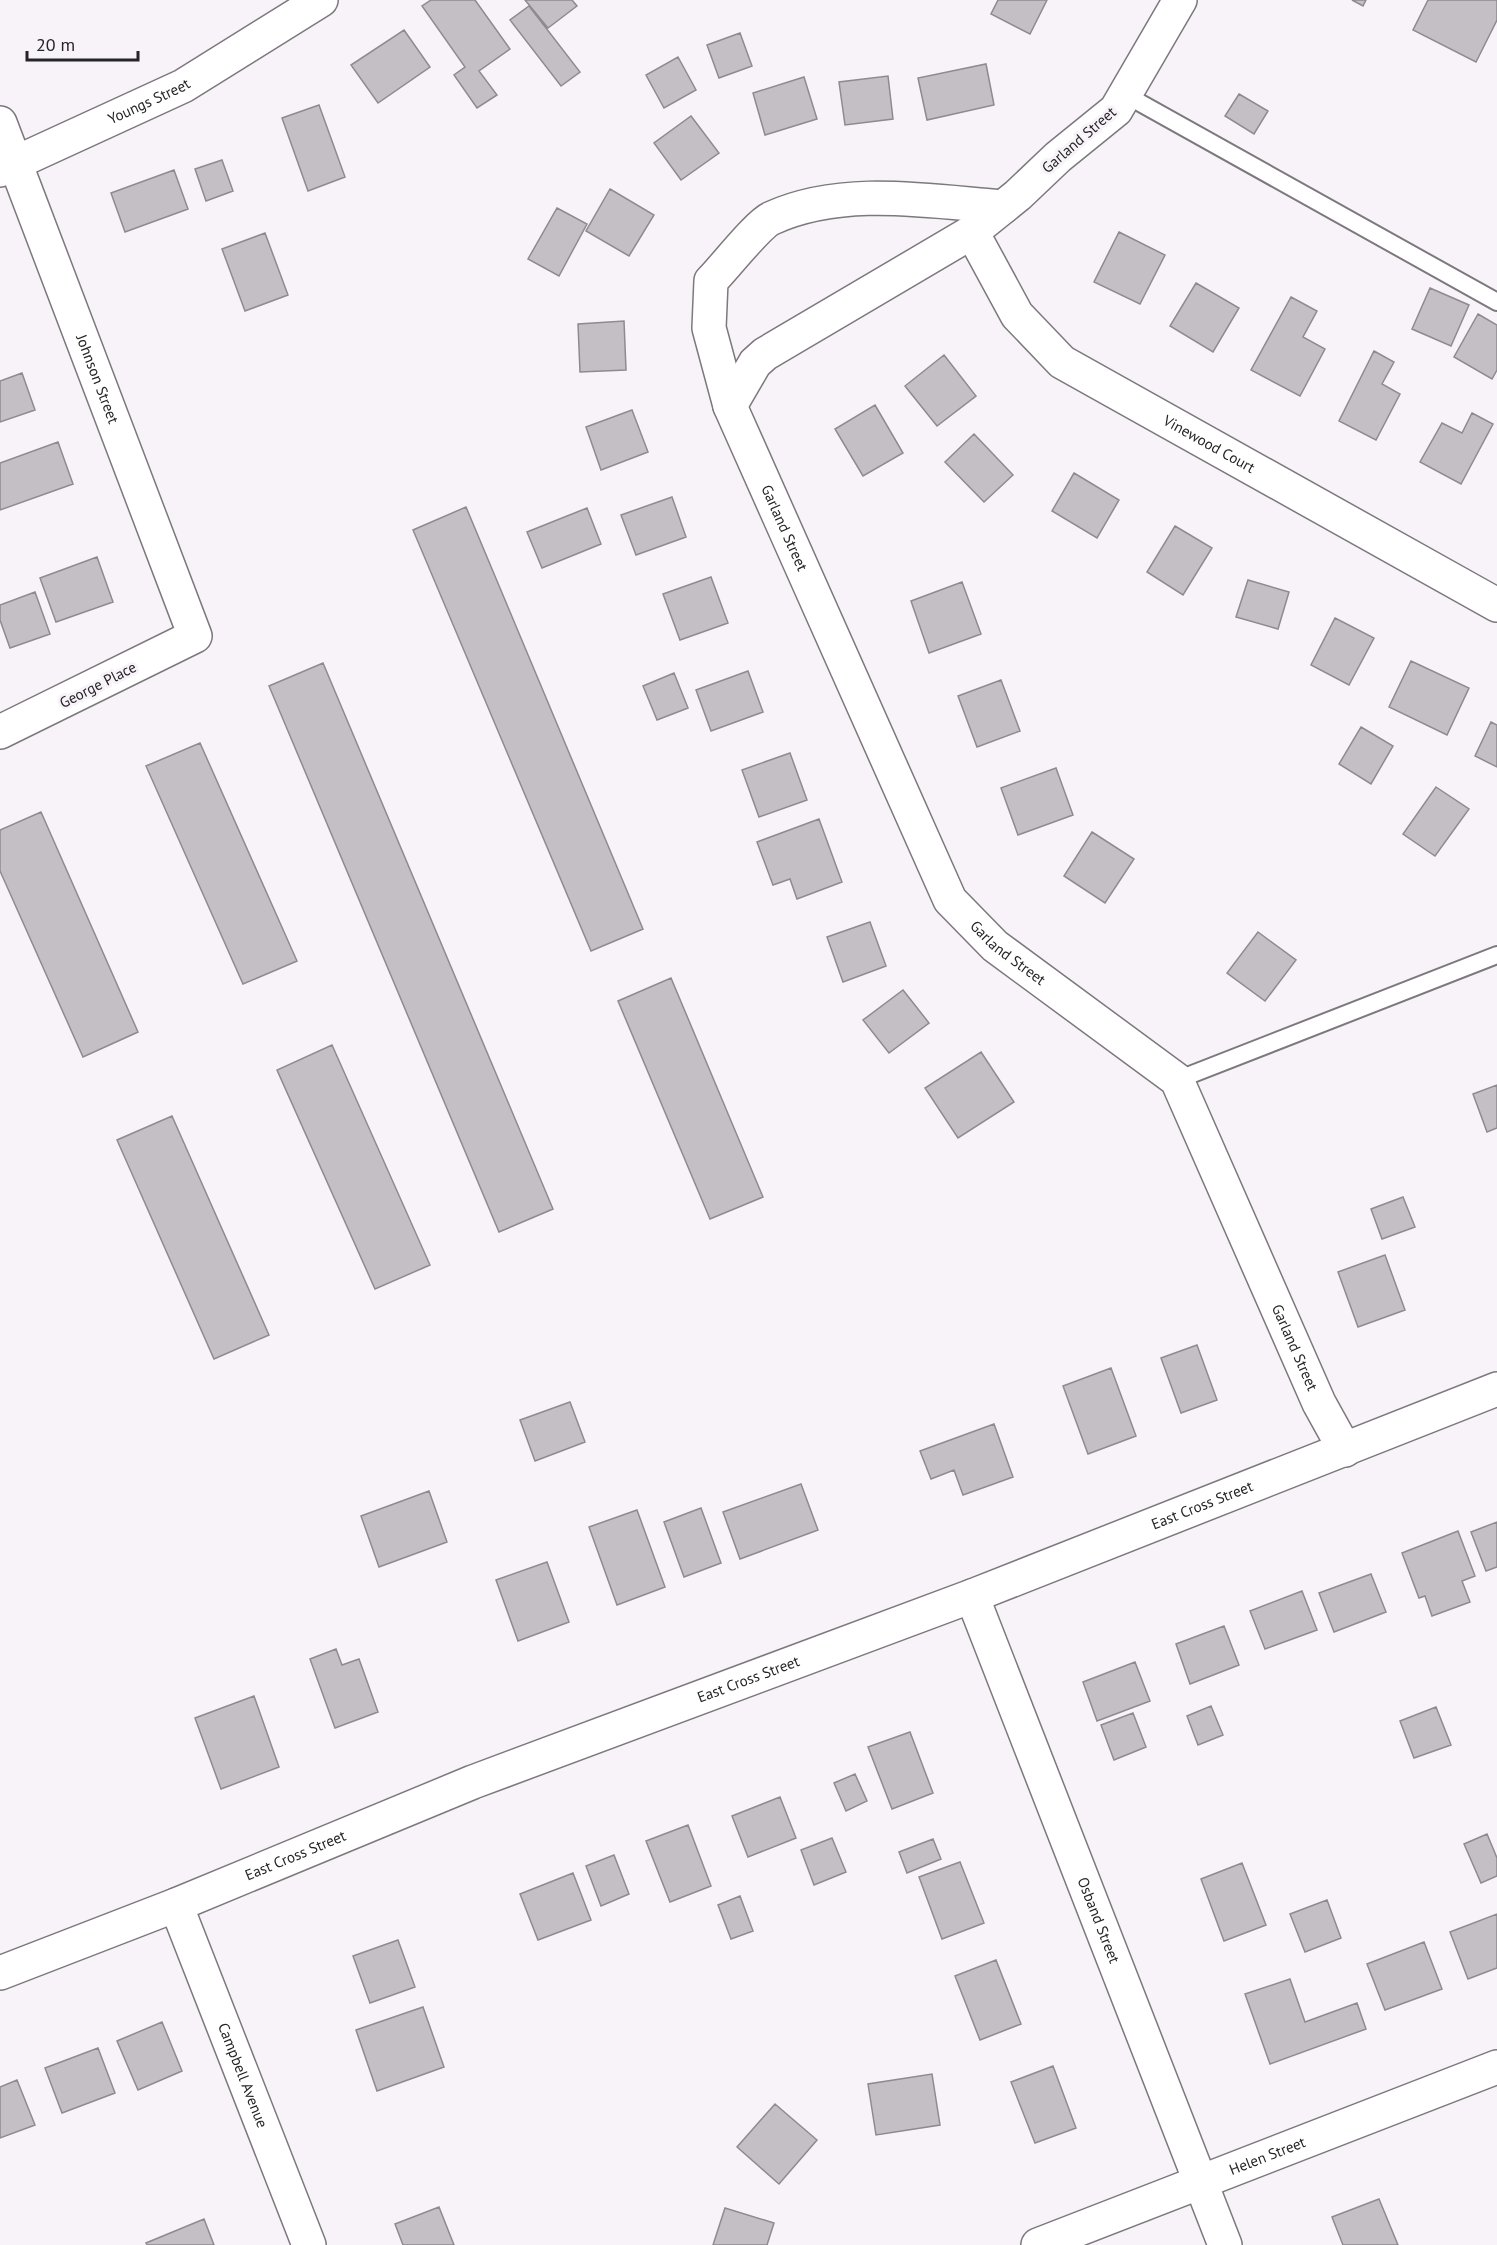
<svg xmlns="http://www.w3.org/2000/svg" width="1497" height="2245" font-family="'PT Sans',sans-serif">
	<rect width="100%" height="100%" fill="#f8f3f8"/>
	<path fill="#c4bfc4" stroke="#8e8a8f" stroke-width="1.5" d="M431 0H475L510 49 479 71 497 95 477 108 454 75 465 67 422 6Z
		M525 0H572L577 6 548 28Z
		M998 0H1047L1030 34 991 14Z
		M1352 0H1366L1363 6Z
		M1428 0H1497V20L1476 62 1413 30Z
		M529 6 580 72 561 86 510 20Z
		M404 30 430 67 378 103 351 65Z
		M740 33 752 66 719 78 707 45Z
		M678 57 696 90 664 108 646 75Z
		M986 64 994 105 927 120 918 78Z
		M888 76 893 119 845 125 839 82Z
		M804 77 817 119 765 135 753 93Z
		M1239 94 1268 111 1254 134 1225 116Z
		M319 105 345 177 308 191 282 118Z
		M691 116 719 153 681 180 654 143Z
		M222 160 233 191 206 201 195 169Z
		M174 170 188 209 125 232 111 193Z
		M610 189 654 215 629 256 586 231Z
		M557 208 587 224 559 276 528 259Z
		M1119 232 1165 255 1140 304 1094 282Z
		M265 233 288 295 245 311 222 249Z
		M1196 283 1239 308 1213 352 1170 326Z
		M1430 288 1469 305 1451 346 1412 329Z
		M1291 297 1317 311 1303 337 1325 349 1300 396 1251 370Z
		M1478 314 1497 325V370L1492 379 1454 357Z
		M624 321 626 370 580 372 578 324Z
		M1374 351 1394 362 1382 384 1400 394 1376 440 1339 421Z
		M944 355 976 396 937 426 905 386Z
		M22 373 35 410 0 422V381Z
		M875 405 903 453 863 476 835 429Z
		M632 410 648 452 601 470 586 427Z
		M1472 413 1493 424 1461 484 1420 462 1442 423 1462 433Z
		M974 434 1013 475 984 502 945 462Z
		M58 442 73 484 0 510V463Z
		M1074 473 1119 500 1097 538 1052 511Z
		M672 497 686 537 636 555 621 515Z
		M466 507 643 929 591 951 413 530Z
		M587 508 601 544 542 568 527 532Z
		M1175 526 1212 548 1183 595 1147 572Z
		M97 557 113 602 56 622 40 578Z
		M711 577 728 623 680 640 663 594Z
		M1248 580 1289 592 1278 629 1236 617Z
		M962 582 981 634 929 653 911 601Z
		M35 592 50 634 10 648 0 620V605Z
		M1335 618 1374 638 1349 685 1311 665Z
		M1411 661 1469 688 1447 735 1389 707Z
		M323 663 553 1209 499 1232 269 686Z
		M748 671 763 712 711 731 696 690Z
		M674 673 688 708 657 720 643 686Z
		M1001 680 1020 731 977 747 958 696Z
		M1491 722 1497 725V767L1475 756Z
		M1361 727 1393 746 1371 784 1339 764Z
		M200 743 297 961 243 984 146 766Z
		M790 753 807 800 759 817 742 770Z
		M1056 768 1073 815 1018 835 1001 788Z
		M1436 787 1469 809 1435 856 1403 834Z
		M41 812 138 1032 83 1057 0 871V830Z
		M819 819 842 882 797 899 790 879 773 885 757 842Z
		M1092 832 1134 859 1105 903 1064 876Z
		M870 922 886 966 843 982 827 937Z
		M1258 932 1296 960 1265 1001 1227 973Z
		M671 978 763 1197 710 1219 618 1001Z
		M903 990 929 1023 889 1053 863 1020Z
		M332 1045 430 1265 375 1289 277 1070Z
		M981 1052 1014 1102 958 1138 925 1088Z
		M1497 1085V1128L1487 1132 1473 1094Z
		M172 1116 269 1335 214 1359 117 1140Z
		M1403 1197 1415 1227 1382 1239 1371 1209Z
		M1385 1255 1405 1310 1358 1327 1338 1272Z
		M1197 1345 1217 1400 1181 1413 1161 1358Z
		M1111 1368 1136 1436 1088 1454 1063 1386Z
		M570 1402 585 1442 535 1461 520 1420Z
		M994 1424 1013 1477 963 1495 954 1470 931 1479 920 1451Z
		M801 1484 818 1530 740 1559 723 1512Z
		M429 1491 447 1542 379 1567 361 1516Z
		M701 1508 721 1563 684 1577 664 1522Z
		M637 1510 665 1587 617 1605 589 1527Z
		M1497 1522V1567L1486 1571 1471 1532Z
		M1458 1531 1475 1576 1462 1581 1470 1602 1432 1616 1425 1596 1419 1598 1402 1553Z
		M547 1562 569 1622 518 1641 496 1580Z
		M1371 1574 1386 1612 1334 1632 1319 1593Z
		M1302 1591 1317 1630 1265 1649 1250 1611Z
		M1224 1626 1239 1665 1190 1684 1176 1644Z
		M336 1649 342 1665 359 1659 378 1712 335 1728 310 1659Z
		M1135 1662 1150 1701 1097 1721 1083 1682Z
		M254 1696 279 1767 221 1789 195 1718Z
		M1211 1706 1223 1735 1198 1745 1187 1716Z
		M1436 1707 1451 1745 1414 1758 1400 1721Z
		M1133 1713 1146 1747 1114 1760 1101 1725Z
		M910 1732 933 1793 892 1809 868 1747Z
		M855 1774 867 1801 846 1811 834 1783Z
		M780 1797 796 1838 748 1857 732 1816Z
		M688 1825 711 1886 670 1902 646 1841Z
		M1487 1834 1497 1858V1876L1481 1883 1464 1844Z
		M832 1838 846 1872 814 1885 801 1850Z
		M933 1839 941 1859 907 1873 899 1852Z
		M614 1855 629 1894 601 1906 586 1866Z
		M960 1862 984 1923 942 1939 919 1877Z
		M1242 1863 1266 1925 1224 1941 1201 1879Z
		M573 1873 591 1920 538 1940 520 1894Z
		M740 1896 753 1931 731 1939 718 1905Z
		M1327 1900 1341 1938 1305 1952 1290 1914Z
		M1497 1914V1968L1468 1979 1450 1932Z
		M398 1940 415 1987 370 2003 353 1956Z
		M1424 1942 1442 1989 1385 2010 1367 1964Z
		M996 1960 1021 2024 980 2040 955 1976Z
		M1290 1979 1305 2022 1357 2003 1366 2029 1270 2064 1245 1994Z
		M423 2007 444 2067 377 2091 356 2030Z
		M162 2022 182 2071 138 2090 117 2041Z
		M98 2048 115 2093 62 2113 45 2068Z
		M1053 2066 1076 2128 1035 2143 1011 2082Z
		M932 2074 940 2125 876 2135 868 2084Z
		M17 2080 35 2125 0 2138V2087Z
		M775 2104 817 2140 779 2184 737 2147Z
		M1379 2199 1398 2245H1343L1332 2217Z
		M439 2207 454 2245H403L395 2224Z
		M725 2208 774 2223 767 2245H713Z
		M204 2219 214 2245H147L146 2243Z"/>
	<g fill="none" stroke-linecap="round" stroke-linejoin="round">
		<g stroke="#7d787d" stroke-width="20">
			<path id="lane" d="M1126 95 1497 302
				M1177 1080 1497 955"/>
		</g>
		<g stroke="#7d787d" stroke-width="36">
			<g id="street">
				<path id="s1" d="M1180 0 1116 110 1058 157 1018 195 972 232 765 354 755 363 730 406 950 900 995 946 1177 1080 1319 1403 1345 1450"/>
				<path id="s2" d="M0 123 195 636 0 732"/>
				<path id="s3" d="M0 170 183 86 321 0"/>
				<path id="s4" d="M972 232 1017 315 1062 362 1497 605"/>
				<path d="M730 406 709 328 711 281C724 268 758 224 772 218 843 186 928 201 1003 207"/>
				<path id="s5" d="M972 1596 1225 2245"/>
				<path id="s6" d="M176 1905 309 2245"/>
				<path id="s7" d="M1038 2245 1497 2067"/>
			</g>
		</g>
		<g stroke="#7d787d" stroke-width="36">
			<g id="secondary">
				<path id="s8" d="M0 1973 176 1905 473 1782 972 1596 1497 1389"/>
			</g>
		</g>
		<use href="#lane" stroke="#fff" stroke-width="16"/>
		<use href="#street" stroke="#fff" stroke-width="33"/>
		<use href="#secondary" stroke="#fff" stroke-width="33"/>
	</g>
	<g text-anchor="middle" stroke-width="6" stroke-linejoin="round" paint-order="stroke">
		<g font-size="15" fill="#252426" stroke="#f8f3f8">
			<text dy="5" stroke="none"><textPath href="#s3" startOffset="164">Youngs Street</textPath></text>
			<text transform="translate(1079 140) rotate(-41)" y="5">Garland Street</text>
			<text dy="5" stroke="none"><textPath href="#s2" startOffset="274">Johnson Street</textPath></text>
			<text dy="5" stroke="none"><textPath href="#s4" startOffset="328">Vinewood Court</textPath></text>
			<text dy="5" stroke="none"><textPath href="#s1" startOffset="753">Garland Street</textPath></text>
			<text transform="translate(98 685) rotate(-27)" y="5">George Place</text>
			<text dy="5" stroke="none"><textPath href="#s1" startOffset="1239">Garland Street</textPath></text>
			<text dy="5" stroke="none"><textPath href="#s1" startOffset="1743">Garland Street</textPath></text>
			<text dy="5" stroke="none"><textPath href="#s8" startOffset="1290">East Cross Street</textPath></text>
			<text dy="5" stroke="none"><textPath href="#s8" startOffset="804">East Cross Street</textPath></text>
			<text dy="5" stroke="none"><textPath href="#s8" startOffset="318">East Cross Street</textPath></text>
			<text dy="5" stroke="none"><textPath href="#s5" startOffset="348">Osband Street</textPath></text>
			<text dy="5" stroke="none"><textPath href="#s6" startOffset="183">Campbell Avenue</textPath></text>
			<text dy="5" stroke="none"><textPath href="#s7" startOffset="246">Helen Street</textPath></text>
		</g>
	</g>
	<path d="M27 51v9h111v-9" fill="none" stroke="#252426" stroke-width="3"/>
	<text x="36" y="51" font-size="18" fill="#252426" stroke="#f8f3f8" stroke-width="4.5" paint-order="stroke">20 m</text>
</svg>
